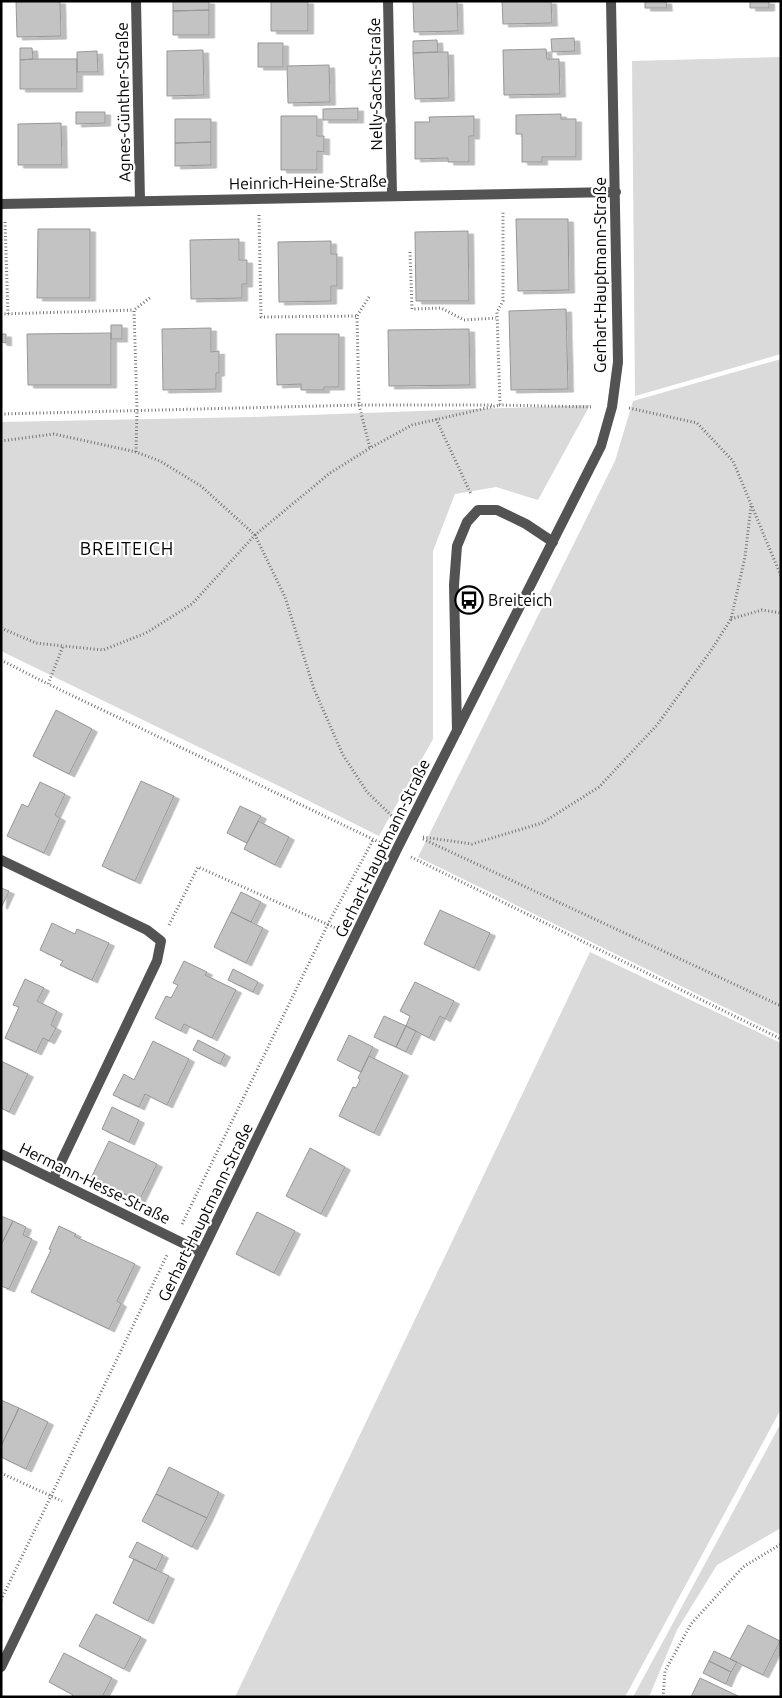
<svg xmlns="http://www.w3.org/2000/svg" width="782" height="1698" font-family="Ubuntu,sans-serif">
	<defs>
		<filter id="shadow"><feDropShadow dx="5.5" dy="3" stdDeviation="0" flood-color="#0004"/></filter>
	</defs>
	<rect width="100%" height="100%" fill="#fff"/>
	<path fill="#dadada" d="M781 57V354L635 396 632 61Z
		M781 359V1035L418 857 615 461 633 401Z
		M590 405 538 500 496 487 455 494 433 551V739L379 836 283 788 1 651V422L251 417Z
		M590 952 781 1043V1409L625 1697H235Z
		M781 1423V1528L717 1565 677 1630 649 1697H633Z"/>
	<path fill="#c3c3c3" stroke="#979797" filter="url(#shadow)" d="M16 1H60L61 36 17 37Z
		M173 1H209V10L173 11Z
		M271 1H308V31H271Z
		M413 1H457L458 31 414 32Z
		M502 1H551L552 23 503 24Z
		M645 1H666L667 8H645Z
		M750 1H769V8H750Z
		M209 10V35H173V11Z
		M574 38 575 51 552 52 551 39Z
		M437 40 438 52 413 53V41Z
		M258 43H283V67H258Z
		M20 48H32L33 59 20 60Z
		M546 49 547 59H559L560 94 504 95 503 50Z
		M203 50 204 95 167 96V51Z
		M97 51 98 72H77V52Z
		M438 52H448L449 98 415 99 413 53Z
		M33 59H77V89H20V60Z
		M329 65 330 102 288 103 287 66Z
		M358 108V120H323V109Z
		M76 112H105V123L76 124Z
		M561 114V119H576V157H542V162H522V134H516V115Z
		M281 116H317V136H324V152L317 151V170H281Z
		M474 116V136H469V162H448V158L415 159V122H430L429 117Z
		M175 119H211V142L175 143Z
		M61 123 62 165H18V124Z
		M211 142V165L175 166V143Z
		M516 219H568L569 290 518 291Z
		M38 229H90V298H37Z
		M468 231 469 301H416L415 232Z
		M239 239V260H247V284H242V298L191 299 190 240Z
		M331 241V254H337V286H331V301L279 302 278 242Z
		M566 309 568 389 511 390 509 311Z
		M111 325H122V339H111Z
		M211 328V352L219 351V373H216V389L163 390 162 329Z
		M469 329 470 385 389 386 388 330Z
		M111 333V385H28L27 334Z
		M1 334H6V343L1 342Z
		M276 334H339V387H324V390H301V384L277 385Z
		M56 710 92 729 69 774 33 756Z
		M141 781 174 796 135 881 102 866Z
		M40 782 65 794 55 815 60 818 44 853 7 836 22 804 28 807Z
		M240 806 261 816 247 843 227 833Z
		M258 821 289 837 275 865 244 849Z
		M1 888 9 891 2 906H1Z
		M241 892 261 902 251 922 231 912Z
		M440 910 490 933 474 968 424 944Z
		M231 912 263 928 246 963 214 947Z
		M52 923 75 934 77 929 109 943 92 980 60 965 63 961 40 950Z
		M184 961 207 972 205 975 236 990 212 1038 184 1024 181 1031 155 1018 166 996 171 998 178 985 173 983Z
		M233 969 258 982 253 992 228 980Z
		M25 979 44 988 37 1001 57 1011 51 1025 56 1028 49 1041 43 1038 36 1052 5 1038 19 1007 13 1005Z
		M415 982 454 1001 445 1019 440 1016 429 1038 406 1026 410 1016 400 1011Z
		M384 1016 406 1026 396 1047 374 1037Z
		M406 1026 416 1031 406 1052 396 1047Z
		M349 1035 373 1047 361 1072 337 1060Z
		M198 1040 225 1054 220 1064 193 1050Z
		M153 1041 189 1059 167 1105 145 1094 139 1107 113 1095 124 1074 134 1080Z
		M369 1056 403 1073 374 1133 339 1116 353 1087 356 1088 360 1080 358 1078Z
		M1 1061 28 1074 9 1112 1 1108Z
		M112 1107 139 1120 129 1142 102 1129Z
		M109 1141 157 1164 139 1201 91 1178Z
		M310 1148 345 1167 321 1214 286 1196Z
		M257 1212 295 1231 274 1273 236 1254Z
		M1 1216 13 1221 1 1245Z
		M13 1221 26 1227 23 1235 32 1239 9 1289 1 1286V1245Z
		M59 1226 76 1234 74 1236 135 1264 117 1301 121 1304 109 1329 31 1292 51 1250 49 1249Z
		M1 1400 19 1408 1 1446Z
		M19 1408 48 1422 26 1469 1 1457V1446Z
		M169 1467 219 1492 207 1518 156 1494Z
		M156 1494 207 1518 192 1547 142 1521Z
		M137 1542 163 1555 156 1570 129 1557Z
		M134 1559 169 1576 148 1621 113 1603Z
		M96 1614 141 1637 124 1669 79 1646Z
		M748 1625 780 1641 763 1675 730 1659Z
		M714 1651 737 1662 731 1672 709 1661Z
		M64 1653 112 1678 102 1697H72L73 1695 49 1682Z
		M709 1661 731 1672 726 1684 703 1673Z
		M700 1678 738 1696V1697H691Z"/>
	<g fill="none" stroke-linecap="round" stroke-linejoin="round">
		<path stroke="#757575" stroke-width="3" stroke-dasharray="1 2.5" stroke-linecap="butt" d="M259 215 261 317 357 316
			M5 222 8 314
			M410 252 412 309 441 308 464 320 496 318
			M369 297 357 316 359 405 370 448
			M1 314 134 310
			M499 405 593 407
			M629 408 697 423 733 461 781 576
			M1 414 359 405H493
			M436 419 471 494
			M1 441 54 434 136 452 160 461 201 486 255 535 192 604 146 633 103 650 63 646
			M136 452 137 410 134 310 151 297
			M731 619 762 610 781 613
			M1 628 36 643 63 646 48 684 381 843
			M1 660 48 684
			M394 818 367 792 343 755 314 689 285 597 255 535 330 473 370 448 412 425 500 405 497 312 503 301V212
			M423 837 472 844 542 823 599 787 657 725 710 652 731 619 745 557 751 506
			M423 839 781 1006
			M411 857 781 1039
			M169 925 198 867 338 929
			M182 1224 328 924 373 840
			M1 1473 62 1501
			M1 1600 167 1255
			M663 1697 665 1671 691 1624 743 1567 781 1544"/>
		<path stroke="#535353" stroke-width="10" d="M457 731 454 585 457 546 467 522 478 510H497L526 524 553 542"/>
		<path stroke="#535353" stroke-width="10" d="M136 1 140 201
			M388 1 392 195
			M1 204 616 192
			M1 860 147 930 161 941 157 961 53 1179
			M1 1154 201 1252
			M1 1667 397 849 601 446 612 407 618 362 611 1"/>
	</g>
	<defs>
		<g id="bus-ring" transform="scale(1.4375)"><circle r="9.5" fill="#fff" stroke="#000" stroke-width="1.5"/><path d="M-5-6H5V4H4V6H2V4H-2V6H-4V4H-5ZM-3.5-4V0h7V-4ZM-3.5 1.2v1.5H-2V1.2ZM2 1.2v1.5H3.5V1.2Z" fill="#000"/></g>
	</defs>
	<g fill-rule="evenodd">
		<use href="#bus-ring" x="469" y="600"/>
	</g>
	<g text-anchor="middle" stroke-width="4.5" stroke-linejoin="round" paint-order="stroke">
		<g font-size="16" fill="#000" stroke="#fff">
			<text transform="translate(375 84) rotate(-91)" y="6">Nelly-Sachs-Straße</text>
			<text transform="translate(123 102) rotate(-91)" y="6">Agnes-Günther-Straße</text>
			<text transform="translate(308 182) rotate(-1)" y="6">Heinrich-Heine-Straße</text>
			<text transform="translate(600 275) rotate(-90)" y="6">Gerhart-Hauptmann-Straße</text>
			<text transform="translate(382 848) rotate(-64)" y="6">Gerhart-Hauptmann-Straße</text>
			<text transform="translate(95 1183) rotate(26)" y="6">Hermann-Hesse-Straße</text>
			<text transform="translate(205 1212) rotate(-64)" y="6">Gerhart-Hauptmann-Straße</text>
		</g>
		<g font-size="16" fill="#000" stroke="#fff" text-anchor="start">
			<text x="488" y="606">Breiteich</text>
		</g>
		<g font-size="18" letter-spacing="1" fill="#000" stroke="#fff">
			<text x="127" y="555">BREITEICH</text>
		</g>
	</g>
	<rect width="782" height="1698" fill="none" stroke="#000000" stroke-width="5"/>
</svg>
